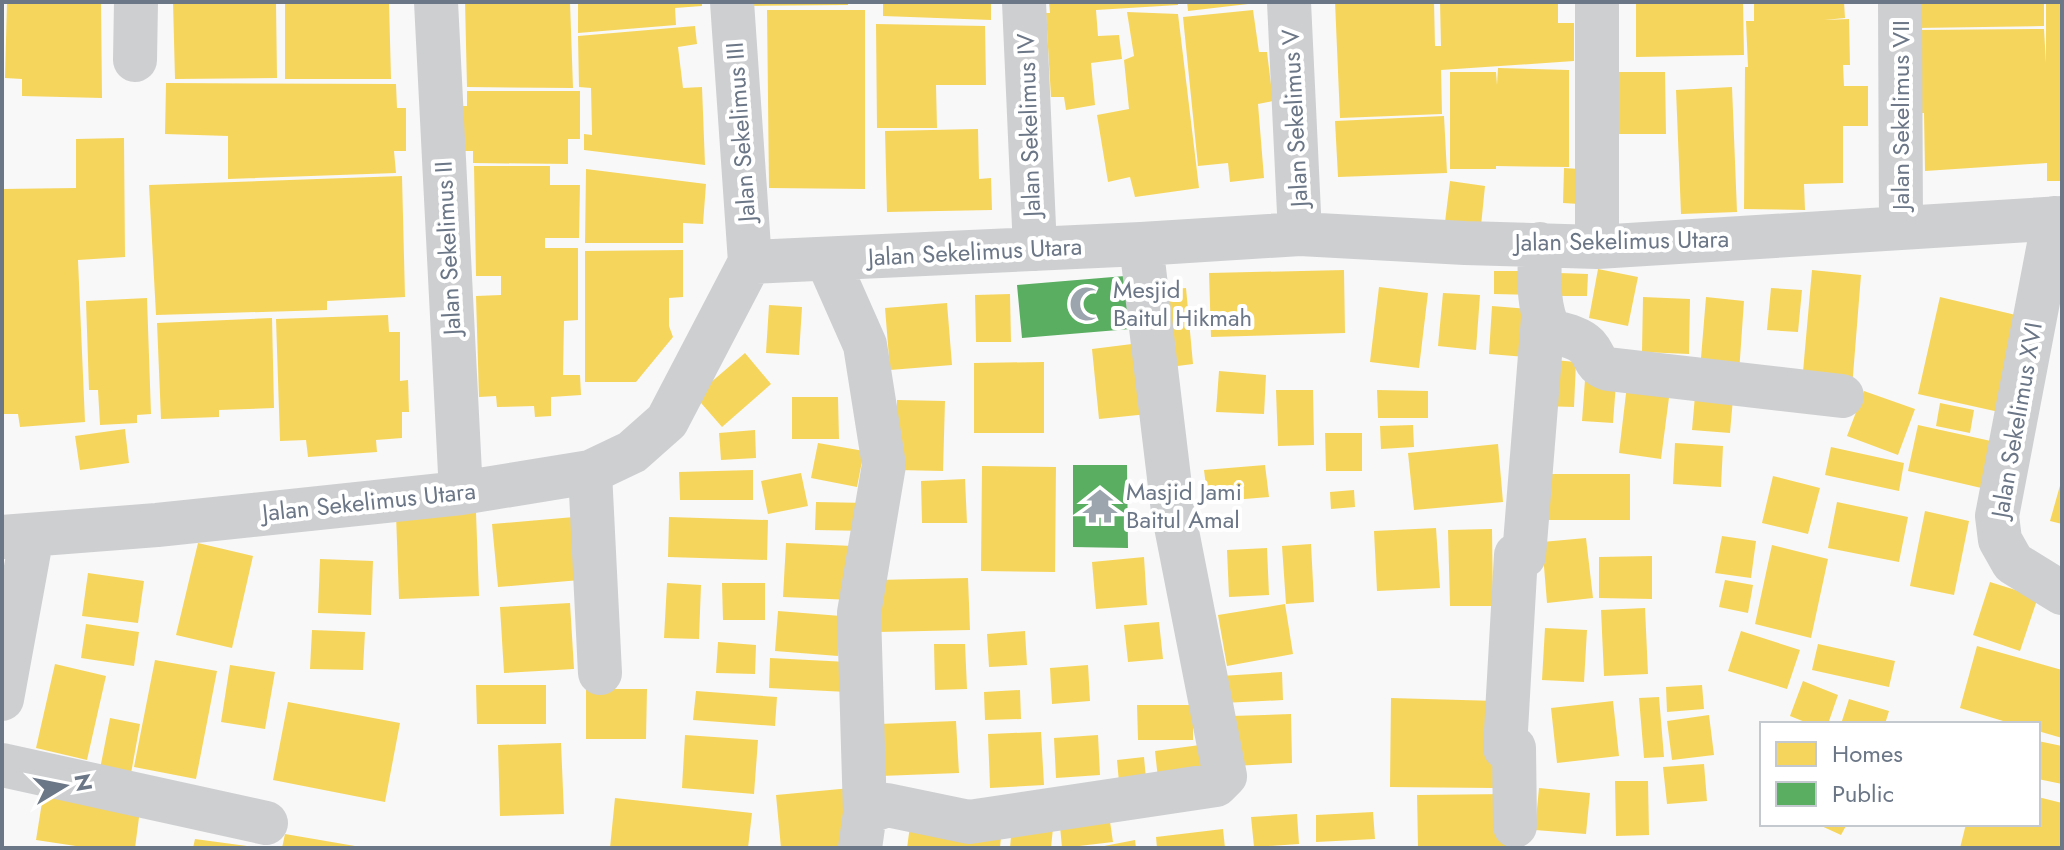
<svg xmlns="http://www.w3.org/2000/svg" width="2064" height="850" font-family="Jost,sans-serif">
	<rect width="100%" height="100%" fill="#f8f8f8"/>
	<path fill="#f6d55c" d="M7 2H101L102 98 22 96V79L5 78Z
		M173 2H276L277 78 175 79Z
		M389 2 391 79H285V3Z
		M465 2H570L573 88 467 87Z
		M578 2H702V6L675 8 676 25 578 33Z
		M749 2H848V5L749 6Z
		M883 2H991V20L883 16Z
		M1049 2H1178V5L1096 10 1098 36 1119 35 1122 59 1091 63 1095 105 1066 110 1064 97H1051L1046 13H1050Z
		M1187 2H1248V4L1188 11Z
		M1335 2H1434L1435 46H1441L1440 2H1558V23H1574V61L1441 70 1442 114 1340 118Z
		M1636 2H1743L1744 55 1636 57Z
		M1754 2H1844L1845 18 1824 20 1849 19 1850 65H1843L1844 86H1868V126H1843V183L1804 184 1805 210 1744 209 1745 67H1748L1746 21H1754Z
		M1915 2H2044V26L1916 28Z
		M2046 2H2062V181H2047V163L1925 171 1924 113H1913L1920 30 2044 29 2046 63Z
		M767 10H865V189L769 188Z
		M1253 10 1259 52H1267L1273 101 1258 104 1264 178 1230 182 1228 163 1198 166 1183 17Z
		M1127 12 1178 14 1199 188 1135 197 1130 177 1108 182 1097 115 1129 109 1124 60 1134 56Z
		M876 24 985 26 986 85H936L937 128H877Z
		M695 26 697 44 678 47 683 88 702 87 705 165 584 150V134L592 135 591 88 579 87 578 36Z
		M1498 68 1569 70V167L1496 166V169H1450V72H1496L1497 85Z
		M1608 72H1665L1666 134H1608Z
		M166 83 396 84 397 108H406V151H394L396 173 228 179V136L165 134Z
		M1732 87 1737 212 1681 214 1676 90Z
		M467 91H580V139H568V164L473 163V151H462L461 106H467Z
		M1444 116 1447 173 1338 177 1335 121Z
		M978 129 979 179 991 178 992 210 887 212 885 131Z
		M124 138 125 257 78 260 85 422 20 427 18 414H2V189L76 188V139Z
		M474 166H550V185H580L579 238H545V248H578V320L564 321 563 375H580L581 395 551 397V416L535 417 534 406 497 407 496 396 479 397 476 296 501 295V276H476Z
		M1564 168 1596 170 1595 205 1563 203Z
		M586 169 706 184 703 224 683 223V243H585Z
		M402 176 405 297 327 301V310L156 315 149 185Z
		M1450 181 1485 186 1481 226 1445 222Z
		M683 250V297L669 298V326L673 337 636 382H585V251Z
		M1598 269 1638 277 1628 326 1589 318Z
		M1344 270 1345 333 1211 337 1209 273Z
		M1812 270 1861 275 1852 388 1802 383Z
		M1494 271H1530L1531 295 1494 294Z
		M1559 273 1588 274 1587 296H1559Z
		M1379 287 1428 293 1419 368 1370 362Z
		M1186 288 1193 364 1162 368 1155 290Z
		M1771 288 1802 290 1798 332 1767 330Z
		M1443 293 1480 295 1476 350 1438 346Z
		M1010 294 1011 342H976L975 295Z
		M1643 297 1690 299 1689 354 1642 352Z
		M1706 297 1744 301 1739 373 1700 370Z
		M1940 297 2020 316 1999 412 1918 394Z
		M147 298 151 414 137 415V423L100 425 98 390H89L86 301Z
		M947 303 952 365 890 370 885 308Z
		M769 305 802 307 799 355 766 353Z
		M1492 306 1530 309 1527 357 1489 354Z
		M388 315 389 332H400V381L408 380 409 412H402V438L376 440 377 452 308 457 306 440 280 441 276 319Z
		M272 318 274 408 219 410V417L161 419 157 323Z
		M1140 343 1148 414 1099 419 1092 349Z
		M745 353 771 384 722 427 695 396Z
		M1543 359 1576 362 1574 407 1541 406Z
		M1044 362V433H974V363Z
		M1219 371 1266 375 1264 414 1216 412Z
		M1585 380 1616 383 1613 423 1582 421Z
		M1696 384 1734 387 1730 433 1692 430Z
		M1627 385 1670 390 1661 459 1619 453Z
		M1276 390H1313L1314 445 1278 446Z
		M1377 390 1428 391V418H1378Z
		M1864 391 1915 409 1898 455 1847 436Z
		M792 397H838L839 439H792Z
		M897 400 945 401 943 471 897 470Z
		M1940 403 1974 410 1970 433 1936 426Z
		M1413 425 1414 447 1381 449 1380 426Z
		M1918 425 2000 443 1990 490 1908 471Z
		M125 429 129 463 80 470 75 436Z
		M755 430 756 458 721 460 719 433Z
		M1325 433H1362V471H1326Z
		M818 443 864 451 857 487 811 478Z
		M1675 443 1723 446 1721 487 1673 484Z
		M1498 444 1503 502 1414 510 1408 453Z
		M1831 447 1904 463 1899 491 1825 475Z
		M1265 465 1269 497 1208 502 1204 470Z
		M982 466 1056 467 1055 572 981 571Z
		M753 470V500H680L679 472Z
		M801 473 808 506 768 514 761 481Z
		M1546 474H1630V520H1546Z
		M1773 476 1820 488 1808 534 1762 523Z
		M965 479 967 523H922L921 481Z
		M2061 482H2062V524L2050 521Z
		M1354 490 1355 507 1331 509 1330 492Z
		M816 502 868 503V531L815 530Z
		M1837 502 1908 517 1899 562 1828 548Z
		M1925 511 1969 521 1954 595 1910 586Z
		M476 512 479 596 399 599 396 514Z
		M574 517 580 580 498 587 492 524Z
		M669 517 768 520 767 560 668 557Z
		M1436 528 1440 588 1377 591 1374 531Z
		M1492 529 1493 606H1450L1448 530Z
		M1722 536 1756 541 1751 578 1715 573Z
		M1586 538 1593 598 1547 603 1542 542Z
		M198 543 253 556 232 648 176 635Z
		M786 543 853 546 852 600 783 597Z
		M1311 544 1314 602 1286 604 1282 546Z
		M1772 545 1828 559 1811 638 1755 624Z
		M1267 548 1269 595 1229 597 1227 550Z
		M1652 556V599L1599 598V557Z
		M1144 557 1147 605 1096 609 1092 562Z
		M320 559 373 561 371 615 318 613Z
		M88 573 144 581 138 623 82 616Z
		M968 578 970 630 878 632 876 580Z
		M1725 580 1753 585 1748 613 1719 607Z
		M1990 582 2038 597 2020 651 1973 635Z
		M667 583 701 585 699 639 664 638Z
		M722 583H765V620H723Z
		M570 603 574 669 504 673 500 607Z
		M1285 604 1293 654 1227 666 1218 615Z
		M1645 608 1648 674 1604 676 1601 610Z
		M778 611 841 616 838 656 775 651Z
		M1159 622 1163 659 1128 662 1124 625Z
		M86 624 139 632 134 666 81 658Z
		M1545 628 1587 630 1584 682 1542 680Z
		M312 630 365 632 363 670 310 669Z
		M1025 631 1027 665 989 667 987 634Z
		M1741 631 1800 650 1787 689 1728 671Z
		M718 642 756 645 755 674 716 673Z
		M934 644H965L967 689 935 690Z
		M1818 644 1895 661 1889 687 1812 670Z
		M1977 646 2062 670V738L2038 731V724H2013L1960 708Z
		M770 658 848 662 847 692 769 688Z
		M155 660 217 671 196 779 134 767Z
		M55 664 106 676 87 760 36 748Z
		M230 665 275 672 265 729 221 722Z
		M1088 665 1090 701 1052 704 1050 668Z
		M1282 672 1283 700 1223 703 1221 676Z
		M1803 681 1838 695 1828 724H1810L1790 716Z
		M476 685H546V724H477Z
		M1702 685 1704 709 1667 712 1666 687Z
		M586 689H647L646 739H586Z
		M1020 690 1021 719 985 720 984 692Z
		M696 691 777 697 775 726 693 720Z
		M1659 697 1664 757 1644 758 1639 698Z
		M1391 698 1497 701 1494 788 1390 787Z
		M1849 699 1889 711 1885 724H1841Z
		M1613 701 1619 756 1557 763 1551 708Z
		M288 702 400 723 385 802 273 780Z
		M1137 705H1193V740H1138Z
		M1291 714 1292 763 1233 766 1231 716Z
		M1709 715 1714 755 1672 760 1667 721Z
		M110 718 140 724 130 779 99 774Z
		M956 721 959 773 881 776 879 724Z
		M1041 732 1044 785 990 788 988 734Z
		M685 735 758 740 754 794 682 788Z
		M1098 735 1100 775 1056 778 1054 738Z
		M2038 741 2062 746V784L2038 779Z
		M561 743 564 814 500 816 498 745Z
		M1200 745 1205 782 1159 788 1155 751Z
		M1144 757 1146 779 1119 782 1117 760Z
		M1704 764 1707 801 1667 804 1663 767Z
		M1615 781H1648L1649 835 1616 836Z
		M851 788 857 848H781L776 795Z
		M1539 788 1590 793 1586 834 1535 830Z
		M1507 794 1509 848H1418L1417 795Z
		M43 796 140 810 135 848H89L36 840Z
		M2038 797 2062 803V848H1960L1966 824H2038Z
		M615 798 752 813 748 848H610Z
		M1108 808 1113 842 1062 848 1059 815Z
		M1373 812 1375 839 1316 842V815Z
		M1297 814 1299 844 1254 847 1251 817Z
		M1817 824H1847L1841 835Z
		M1012 825 1053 828 1051 848H1010Z
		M910 826 1001 837 1000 848H907Z
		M1223 829 1225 848H1157L1156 837Z
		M285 834 355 846V848H282Z
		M195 839 247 846V848H193Z
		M1135 840 1136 848H1099V847Z"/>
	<path fill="#5aae61" d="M1137 275 1142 328 1022 338 1017 285Z
		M1073 465H1127L1128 548 1073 547Z"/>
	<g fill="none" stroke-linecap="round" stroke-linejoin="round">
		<path stroke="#cecfd1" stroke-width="44" d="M436 2 461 493
			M732 2 750 262
			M1024 2 1035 249
			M1289 2 1300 234
			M1900 2 1901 228
			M135 60 136 2
			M2054 218 1997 516 2000 540 2013 563 2062 593
			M1540 244C1540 273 1536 305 1550 331 1561 334 1578 337 1587 346 1597 357 1592 363 1608 369L1842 396
			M1597 247V2
			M827 259 865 345 884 465 859 613 865 813
			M590 472 600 673
			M2 537 157 525 461 493 590 472 632 452 667 421 750 262 1141 244 1300 234 1465 243 1597 247 2062 218
			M2 699 32 535
			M2 765 266 823
			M1515 826 1514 748H1505L1516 555 1524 556 1543 318
			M860 848 865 813 887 805 969 822 1216 785 1225 776 1173 511 1141 244"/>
	</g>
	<defs>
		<g id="mosque-bare" transform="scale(2.76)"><path d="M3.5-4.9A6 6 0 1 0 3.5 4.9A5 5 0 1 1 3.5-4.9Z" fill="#9ca4ae" stroke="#fff" stroke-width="2.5" paint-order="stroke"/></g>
		<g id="temple-bare" transform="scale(2.76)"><path d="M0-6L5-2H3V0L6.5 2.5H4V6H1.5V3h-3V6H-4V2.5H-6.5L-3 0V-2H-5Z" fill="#9ca4ae" stroke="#fff" stroke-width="2.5" paint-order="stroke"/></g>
	</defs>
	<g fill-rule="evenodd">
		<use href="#mosque-bare" x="1087" y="304"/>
		<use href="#temple-bare" x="1100" y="506"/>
	</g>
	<g text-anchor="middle" stroke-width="8" stroke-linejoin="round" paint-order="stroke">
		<g font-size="24" fill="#6b7686" stroke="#fff">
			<text transform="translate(1901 115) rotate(-90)" y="8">Jalan Sekelimus VII</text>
			<text transform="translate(1295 118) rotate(-93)" y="8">Jalan Sekelimus V</text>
			<text transform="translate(1029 125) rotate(-92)" y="8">Jalan Sekelimus IV</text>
			<text transform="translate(741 132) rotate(-94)" y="8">Jalan Sekelimus III</text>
			<text transform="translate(1622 241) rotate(-1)" y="8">Jalan Sekelimus Utara</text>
			<text transform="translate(448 248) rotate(-93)" y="8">Jalan Sekelimus II</text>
			<text transform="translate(975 252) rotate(-3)" y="8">Jalan Sekelimus Utara</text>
			<text transform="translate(2017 420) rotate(-80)" y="8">Jalan Sekelimus XVI</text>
			<text transform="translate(369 502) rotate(-6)" y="8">Jalan Sekelimus Utara</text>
		</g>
		<g font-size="24" fill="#6b7686" stroke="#fff" text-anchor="start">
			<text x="1113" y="298">Mesjid<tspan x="1113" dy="28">Baitul Hikmah</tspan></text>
			<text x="1126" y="500">Masjid Jami<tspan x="1126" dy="28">Baitul Amal</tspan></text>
		</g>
	</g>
	<rect width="2064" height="850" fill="none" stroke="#6b7686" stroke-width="8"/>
	<rect x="1760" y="722" width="280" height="104" fill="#ffffff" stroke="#c4c8cf" stroke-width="2"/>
	<rect x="1776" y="742" width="40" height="24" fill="#f6d55c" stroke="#c4c8cf" stroke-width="2"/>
	<text x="1832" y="762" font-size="24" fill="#6b7686">Homes</text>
	<rect x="1776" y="782" width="40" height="24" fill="#5aae61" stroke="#c4c8cf" stroke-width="2"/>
	<text x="1832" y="802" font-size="24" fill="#6b7686">Public</text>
	<g transform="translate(64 786) rotate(80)" stroke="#ffffff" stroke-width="6" paint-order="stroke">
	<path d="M0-6L14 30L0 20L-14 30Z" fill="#6b7686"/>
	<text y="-12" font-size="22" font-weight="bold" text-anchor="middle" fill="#6b7686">N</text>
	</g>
</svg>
